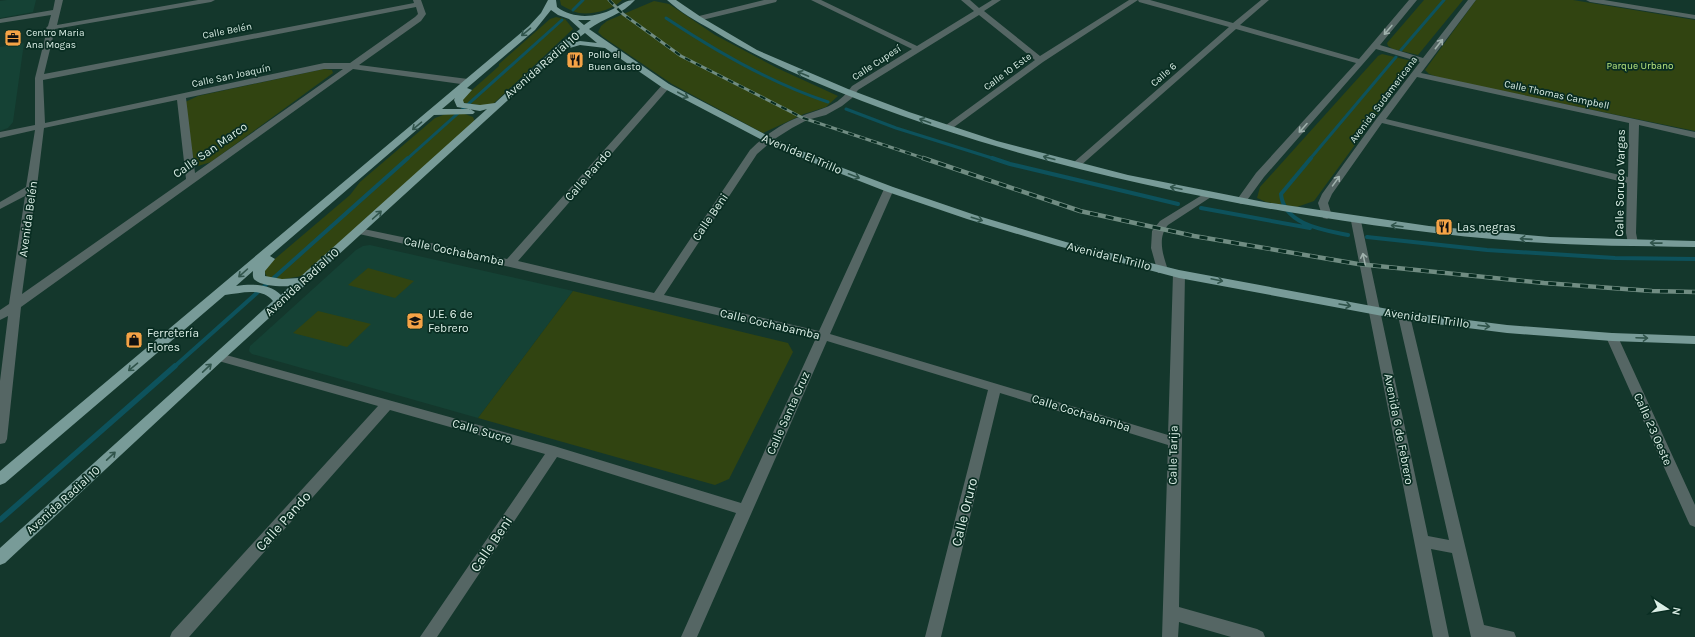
<svg xmlns="http://www.w3.org/2000/svg" width="1695" height="637" font-family="Karla,sans-serif">
	<rect width="100%" height="100%" fill="#14372c"/>
	<path fill="#154235" d="M7 0H36L33 12 0 18V1Z
		M24 43 13 122 8 128 0 131V47Z
		M370 245 573 291 478 418 252 354 249 351 250 346 356 250 363 246Z"/>
	<path fill="#314411" d="M560 0H622C613 10 592 15 579 13 573 12 567 8 561 5Z
		M1424 0H1463L1418 55 1393 49 1388 46 1387 43Z
		M1476 0H1573L1695 20V131L1447 80 1429 74 1425 70Z
		M654 1 669 4 715 35 777 68 838 96 826 107 804 114 763 133 672 84 603 37 598 32 601 26 607 21Z
		M556 17 565 19 573 29 493 104 485 106 461 102 462 99 499 66V64L550 19Z
		M1382 54 1412 61 1414 64 1314 201 1297 207 1266 202 1257 198 1260 187 1378 56Z
		M324 69 332 70 333 73 211 162 198 166 194 164 185 102 198 96Z
		M446 114H465L473 117 475 122 302 276 278 280 276 277H267L263 269 350 195 360 182 435 118Z
		M368 268 414 281 395 298 348 285Z
		M573 291 788 343 793 352 729 479 715 485 478 418Z
		M318 311 371 324 347 347 293 333Z"/>
	<g fill="none" stroke-linecap="round" stroke-linejoin="round">
		<path stroke="#0d525c" stroke-width="3" d="M573 10 583 0
			M666 18C714 50 773 84 828 102
			M1401 50 1444 0
			M846 109 896 128 995 159
			M407 159 562 20
			M1310 159 1396 57"/>
		<path stroke="#0d525c" stroke-width="4" d="M992 158 1010 164 1178 204
			M1311 158 1281 194C1284 225 1324 230 1348 235
			M1201 208 1310 228
			M1367 237 1487 250 1615 258 1695 259
			M174 367 408 158"/>
		<path stroke="#0d525c" stroke-width="5.5" d="M0 520 175 366"/>
		<path fill="#556664" fill-rule="evenodd" d="M55 0H63L57 25 198 0H215L211 2 55 29 44 74 414 3 413 0H421L426 14 421 21 359 65 468 79 472 82 468 85 353 69 21 307 7 439 5 443 0 444V381L8 316 0 320V310L9 304 25 196 0 209V202L26 187 35 130 0 138V132L35 125V78L47 30 46 28 48 26 51 15 0 23V19L53 10ZM416 7 418 14 415 17 350 63H324L45 123 43 80ZM324 69H343L195 173 186 98ZM177 100 186 179 22 294 36 190 38 188 37 186 44 128Z
			M764 0H777L776 2 698 21 694 19 695 17Z
			M811 0H821L917 46 974 11 961 0H970L979 8 992 0H1001L984 11 1040 56 1129 0H1138L1043 62 950 130H944L942 128 1035 60 979 15 858 90 852 98 842 106 826 115 807 120 792 128 773 140 757 154 664 295 819 331 884 189 885 187H893L894 189 830 334 1168 435 1173 274 1175 271H1183L1185 274 1179 607 1257 629 1263 632 1265 637H1231L1179 622 1178 637H1162L1168 445 1000 393 941 637H925L988 390 827 341 697 637H681L736 513 557 457 437 637H420L545 454 390 410 189 637H170L172 632 378 406 215 360 213 357 215 354 219 353 554 446 741 503 816 338 510 267 359 234 354 231 359 228 507 259 663 84H669L670 86 669 88 518 261 654 293 750 150C764 136 781 124 799 117 821 108 837 108 852 86L912 49Z
			M1138 0H1150L1233 23 1261 0H1269L1240 25 1359 59 1409 0H1417L1380 45 1423 58 1468 0H1476L1421 73 1695 132V138L1639 125 1636 233 1638 243 1633 246 1628 243 1626 233 1627 183 1382 123 1332 194 1328 203 1332 216 1327 219 1323 218 1318 203 1322 194 1377 118 1420 62 1376 49 1264 177 1245 203 1241 204 1236 201 1256 173 1356 63 1236 29 1079 167H1073L1071 165 1073 163 1229 27 1139 2ZM1417 77 1629 123 1628 177 1386 119Z
			M1586 0H1604L1695 15V19L1590 2Z
			M1207 192 1212 195 1211 197 1168 225C1157 238 1163 255 1168 270L1166 273H1158L1151 248 1152 231 1160 221Z
			M1356 218 1361 221 1428 536 1449 540 1398 316 1400 313H1408L1410 316 1484 625 1514 632 1516 637H1471L1452 553 1431 549 1449 637H1433L1351 221Z
			M1612 333 1616 334 1618 337 1695 505V527L1690 525 1688 521 1606 337 1608 334Z"/>
		<path fill="#789b98" fill-rule="evenodd" d="M548 0H556L557 7C573 19 595 18 613 9 621 5 625 0 635 0 623 14 604 18 589 29L669 84 770 137 827 162 893 187 975 215 1066 242 1179 270 1404 312 1507 325 1612 333 1695 336V344L1612 341 1507 333 1404 320 1179 278 1058 246 967 219 885 191 821 166 764 141 663 88 605 48 580 45 563 50 223 360 5 563 0 565V548L273 301C261 287 242 293 225 295L5 483 0 485V471L529 26 541 13ZM551 10 558 15 569 19 580 29 561 43 495 103 480 105 464 103 463 100 472 90 467 88 535 30ZM578 20H591L584 25ZM585 33 597 43 580 41 572 43ZM455 98 454 100 457 107 480 111 487 109 299 278 282 279 265 276V271L275 259 270 256 434 115 473 114 475 112 470 109H442ZM253 271C253 273 252 278 255 280 261 286 282 287 290 286L281 295C269 283 251 284 236 286Z
			M667 0H676L701 17 757 50 848 89 909 112 997 141 1128 175 1264 202 1429 226 1550 237 1695 241V247C1639 246 1584 246 1528 242 1446 236 1364 225 1283 211 1140 187 998 153 862 101 810 81 759 59 712 30 696 21 680 12 667 0Z"/>
		<g stroke="#708c82" stroke-width="3">
			<path id="rail-far1" d="M609 0 623 14 681 56 803 118 926 159"/>
		</g>
		<g stroke="#708c82" stroke-width="4.5">
			<path id="rail" d="M923 158 1080 211 1194 236 1358 264 1544 283 1652 291 1695 292"/>
		</g>
		<use href="#rail-far1" stroke="#092d22" stroke-width="2" stroke-dasharray="6" stroke-linecap="butt"/>
		<use href="#rail" stroke="#092d22" stroke-width="3" stroke-dasharray="8" stroke-linecap="butt"/>
	</g>
	<defs><path id="oneway-shaft" d="M-6 0H5M1.5-3L5.5 0L1.5 3" fill="none" stroke-width="1.6" stroke-linecap="round" stroke-linejoin="round"/></defs>
	<g stroke="#9fb1ac">
		<use href="#oneway-shaft" transform="translate(1388 30) rotate(130)"/>
		<use href="#oneway-shaft" transform="translate(1439 44) rotate(-52)"/>
		<use href="#oneway-shaft" transform="translate(1303 128) rotate(132)"/>
		<use href="#oneway-shaft" transform="translate(1336 181) rotate(-54)"/>
		<use href="#oneway-shaft" transform="translate(1364 259) rotate(-102)"/>
	</g>
	<g stroke="#30544b">
		<use href="#oneway-shaft" transform="translate(526 32) rotate(140)"/>
		<use href="#oneway-shaft" transform="translate(803 74) rotate(-157)"/>
		<use href="#oneway-shaft" transform="translate(683 95) rotate(28)"/>
		<use href="#oneway-shaft" transform="translate(925 121) rotate(-160)"/>
		<use href="#oneway-shaft" transform="translate(417 126) rotate(140)"/>
		<use href="#oneway-shaft" transform="translate(1049 158) rotate(-165)"/>
		<use href="#oneway-shaft" transform="translate(854 176) rotate(21)"/>
		<use href="#oneway-shaft" transform="translate(1176 188) rotate(-168)"/>
		<use href="#oneway-shaft" transform="translate(377 215) rotate(-42)"/>
		<use href="#oneway-shaft" transform="translate(977 219) rotate(17)"/>
		<use href="#oneway-shaft" transform="translate(1397 226) rotate(-173)"/>
		<use href="#oneway-shaft" transform="translate(1526 239) rotate(-176)"/>
		<use href="#oneway-shaft" transform="translate(1656 243) rotate(-179)"/>
		<use href="#oneway-shaft" transform="translate(243 273) rotate(138)"/>
		<use href="#oneway-shaft" transform="translate(1217 280) rotate(12)"/>
		<use href="#oneway-shaft" transform="translate(1345 305) rotate(10)"/>
		<use href="#oneway-shaft" transform="translate(1484 326) rotate(7)"/>
		<use href="#oneway-shaft" transform="translate(1642 338) rotate(2)"/>
		<use href="#oneway-shaft" transform="translate(133 367) rotate(140)"/>
		<use href="#oneway-shaft" transform="translate(207 368) rotate(-43)"/>
		<use href="#oneway-shaft" transform="translate(111 456) rotate(-43)"/>
	</g>
	<defs>
		<g id="office-square" transform="scale(0.9)"><rect x="-9" y="-9" width="18" height="18" rx="4" fill="#f5a346" stroke="#092d22"/><path d="M-6-3h4V-5.5h4V-3h4V5H-6ZM-1-4.5V-3h2v-1.5ZM-6 0V1H6V0Z" fill="#111"/></g>
		<g id="restaurant-square" transform="scale(0.9)"><rect x="-9" y="-9" width="18" height="18" rx="4" fill="#f5a346" stroke="#092d22"/><path d="M-5-6h1v4h1v-4h1v4h1v-4h1v5L-1.5 .5V6h-2V.5L-5-1ZM5-6V6H3V1.5H1.5Q1.5-4 5-6Z" fill="#111"/></g>
		<g id="school-square" transform="scale(0.9)"><rect x="-9" y="-9" width="18" height="18" rx="4" fill="#f5a346" stroke="#092d22"/><path d="M0-5L7-2L0 1L-7-2ZM-4 1L0 2.5L4 1V4Q0 6-4 4Z" fill="#111"/></g>
		<g id="shop-square" transform="scale(0.9)"><rect x="-9" y="-9" width="18" height="18" rx="4" fill="#f5a346" stroke="#092d22"/><path d="M-5-2.5h2.3a2.7 3.5 0 0 1 5.4 0H5L5.5 6h-11ZM-1.5-2.5h3a1.5 2.3 0 0 0-3 0Z" fill="#111"/></g>
	</defs>
	<g fill-rule="evenodd">
		<use href="#office-square" x="13" y="38"/>
		<use href="#restaurant-square" x="575" y="60"/>
		<use href="#restaurant-square" x="1444" y="227"/>
		<use href="#school-square" x="415" y="321"/>
		<use href="#shop-square" x="134" y="340"/>
	</g>
	<g text-anchor="middle" stroke-width="3.5" stroke-linejoin="round" paint-order="stroke">
		<g font-size="10" fill="#dbeee6" stroke="#092d22">
			<text transform="translate(227 30) rotate(-11)" y="4">Calle Belén</text>
			<text transform="translate(876 62) rotate(-33)" y="4">Calle Cupesí</text>
			<text transform="translate(1007 71) rotate(-36)" y="4">Calle 10 Este</text>
			<text transform="translate(1163 74) rotate(-41)" y="4">Calle 6</text>
			<text transform="translate(231 75) rotate(-12)" y="4">Calle San Joaquín</text>
			<text transform="translate(1557 94) rotate(12)" y="4">Calle Thomas Campbell</text>
			<text transform="translate(1383 99) rotate(-53)" y="4">Avenida Sudamericana</text>
		</g>
		<g font-size="10" fill="#dbeee6" stroke="#092d22" text-anchor="start">
			<text x="26" y="36">Centro Maria<tspan x="26" dy="12">Ana Mogas</tspan></text>
			<text x="588" y="58">Pollo el<tspan x="588" dy="12">Buen Gusto</tspan></text>
		</g>
		<g font-size="10" fill="#b9e57e" stroke="#092d22">
			<text x="1640" y="69">Parque Urbano</text>
		</g>
		<g font-size="12" fill="#dbeee6" stroke="#092d22">
			<text transform="translate(542 65) rotate(-41)" y="4">Avenida Radial 10</text>
			<text transform="translate(210 150) rotate(-35)" y="4">Calle San Marco</text>
			<text transform="translate(802 154) rotate(23)" y="4">Avenida El Trillo</text>
			<text transform="translate(588 175) rotate(-49)" y="4">Calle Pando</text>
			<text transform="translate(1620 183) rotate(-89)" y="4">Calle Soruco Vargas</text>
			<text transform="translate(710 217) rotate(-56)" y="4">Calle Beni</text>
			<text transform="translate(28 219) rotate(-82)" y="4">Avenida Belén</text>
			<text transform="translate(454 251) rotate(12)" y="4">Calle Cochabamba</text>
			<text transform="translate(1109 256) rotate(14)" y="4">Avenida El Trillo</text>
			<text transform="translate(302 282) rotate(-42)" y="4">Avenida Radial 10</text>
			<text transform="translate(1427 318) rotate(8)" y="4">Avenida El Trillo</text>
			<text transform="translate(770 324) rotate(13)" y="4">Calle Cochabamba</text>
			<text transform="translate(788 413) rotate(-66)" y="4">Calle Santa Cruz</text>
			<text transform="translate(1081 413) rotate(17)" y="4">Calle Cochabamba</text>
			<text transform="translate(1399 429) rotate(79)" y="4">Avenida 6 de Febrero</text>
			<text transform="translate(1653 429) rotate(66)" y="4">Calle 23 Oeste</text>
			<text transform="translate(482 431) rotate(16)" y="4">Calle Sucre</text>
			<text transform="translate(1173 455) rotate(-89)" y="4">Calle Tarija</text>
			<text transform="translate(63 500) rotate(-42)" y="4">Avenida Radial 10</text>
		</g>
		<g font-size="12" fill="#dbeee6" stroke="#092d22" text-anchor="start">
			<text x="1457" y="231">Las negras</text>
			<text x="428" y="318">U.E. 6 de<tspan x="428" dy="14">Febrero</tspan></text>
			<text x="147" y="337">Ferretería<tspan x="147" dy="14">Flores</tspan></text>
		</g>
		<g font-size="14" fill="#dbeee6" stroke="#092d22">
			<text transform="translate(964 512) rotate(-76)" y="5">Calle Oruro</text>
			<text transform="translate(283 521) rotate(-48)" y="5">Calle Pando</text>
			<text transform="translate(491 544) rotate(-56)" y="5">Calle Beni</text>
		</g>
	</g>
	<g transform="translate(1667 609) rotate(102)" stroke="#092d22" stroke-width="3" paint-order="stroke">
	<path d="M0-3L7 15L0 10L-7 15Z" fill="#dbeee6"/>
	<text y="-6" font-size="11" font-weight="bold" text-anchor="middle" fill="#dbeee6">N</text>
	</g>
</svg>
